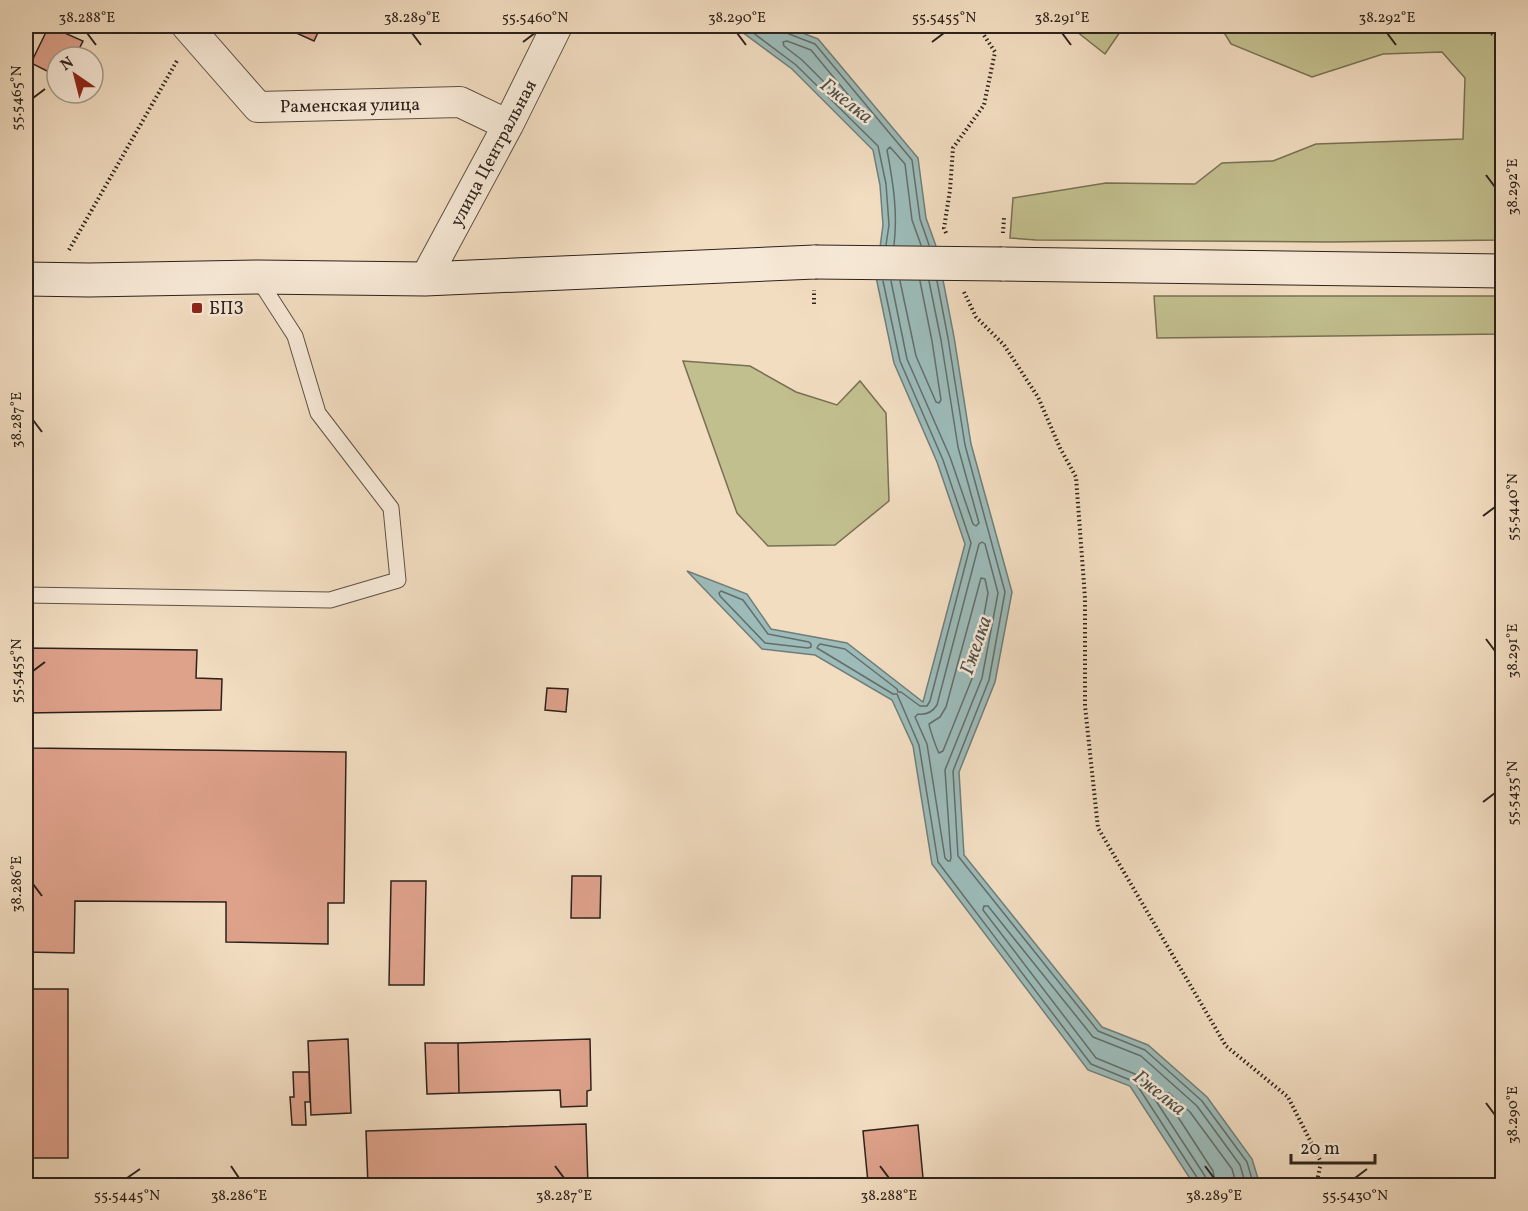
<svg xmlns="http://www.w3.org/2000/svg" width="1528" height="1211" font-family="Vollkorn,serif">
	<rect width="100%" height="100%" fill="#f2ddc1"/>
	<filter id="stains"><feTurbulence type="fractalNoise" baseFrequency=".00333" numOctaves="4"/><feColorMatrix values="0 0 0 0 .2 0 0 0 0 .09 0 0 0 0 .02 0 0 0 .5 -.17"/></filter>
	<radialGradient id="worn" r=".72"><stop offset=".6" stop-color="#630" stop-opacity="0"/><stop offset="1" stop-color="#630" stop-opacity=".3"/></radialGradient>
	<path fill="#c2bf8e" stroke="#787055" stroke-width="1.5" d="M1078 26H1127L1122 29 1105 54 1076 31Z
		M1220 26H1502V240L1330 242 1036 240 1010 238 1013 198 1106 183 1195 184 1222 163 1273 161 1316 144 1463 139 1465 78 1442 52 1383 54 1312 77 1231 44Z
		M1154 296H1502V334L1157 338Z
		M683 361 750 366 796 392 837 405 860 381 886 413 889 501 835 545 768 546 737 513Z"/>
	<path fill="#9cbbb9" stroke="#707e7a" stroke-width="1.5" d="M734 26H784L818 39 918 158 926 218 937 249 954 337 971 444 1012 592 995 682 959 772 964 855 1102 1027 1148 1045 1207 1097 1252 1159 1260 1185H1194L1193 1183 1130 1086 1088 1070 932 864 913 746 892 700 815 655 762 649 687 571 747 594 771 629 847 643 923 702 965 544 937 462 894 363 876 277 883 225 880 185 873 150 792 69Z"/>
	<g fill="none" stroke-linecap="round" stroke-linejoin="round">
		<path stroke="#646e6a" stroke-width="1.5" d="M744 26 796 65 878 146 886 184 889 225 886 245
			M785 26 786 30 789 34 815 44 912 160 920 219 929 245
			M787 41 811 50 859 108V112H854L802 60 784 46 783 42Z
			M894 245C898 212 893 182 887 150L890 147 905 164 912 220 921 245
			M883 281 900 361 943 460 971 543 930 701 927 706H920L901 692H898L897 689 845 649 820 644 818 646 817 648 893 694H897L919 745 938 862 1091 1064 1135 1082 1198 1179 1200 1186
			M891 281 907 359 950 457 973 524 976 526 979 523 958 447 941 340 929 281
			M900 281 916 356 936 402 939 403 941 400 932 341 920 281
			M937 281 948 338 965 445 1005 592 989 680 953 771 958 856 1098 1031 1145 1050 1202 1101 1247 1162 1254 1186
			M982 542 985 544 998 593 982 678 945 770 951 858 950 861H948L945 858 927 744 915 717 918 714C926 715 932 713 937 705L979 544Z
			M981 578 985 579 988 593 973 676 943 751 939 753C937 750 930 730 929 724L940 717 946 707Z
			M721 591 743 600 768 634 809 642 811 644V647L808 648 765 643 720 596 719 593Z
			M1207 1186 1205 1176 1141 1078 1135 1074 1096 1058 983 910 984 906H988L1093 1037 1141 1056 1197 1106 1240 1165 1246 1186
			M1216 1186 1213 1171 1165 1097 1166 1093H1169L1190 1112 1232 1169 1237 1186"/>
	</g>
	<path fill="#dea28b" stroke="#2d221c" stroke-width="1.5" d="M49 26 83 41 75 57H57V76L31 63Z
		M281 26H321L314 41Z
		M26 648 197 650 196 678 222 679 221 710 26 713Z
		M547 688 568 689 566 712 545 710Z
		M26 713H29V748L346 752 344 903H328V944L226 942V902L75 901 74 953 26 952Z
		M572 876H601L600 918H571Z
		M391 881H426L424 985H389Z
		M26 989H68V1158H26Z
		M348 1039 351 1113 311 1115 308 1041Z
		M590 1039 591 1090 587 1091V1106L561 1107 560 1090 459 1093 458 1043Z
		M425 1043H458L459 1093 427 1094Z
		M293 1072H309L310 1102H305L306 1125H292L290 1097H294Z
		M586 1124 588 1186H368L366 1131Z
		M918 1125 923 1178 868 1183 863 1131Z"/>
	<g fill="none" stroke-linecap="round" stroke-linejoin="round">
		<g stroke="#5e5145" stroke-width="17">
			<path id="service" d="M26 595 330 600 398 580 391 508 318 413 295 336 257 277"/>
		</g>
		<g stroke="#5e5145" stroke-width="32">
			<path id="minor" d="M187 26 258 107 460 102 508 125
				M425 279 508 125 557 26"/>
		</g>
		<g stroke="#2d221c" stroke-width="35">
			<path id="secondary" d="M1002 264 1502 271
				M26 279 89 280 257 277 425 279 815 262"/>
		</g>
		<path stroke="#2d221c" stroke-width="4" stroke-dasharray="1.5 3" stroke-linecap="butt" d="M1470 26 1502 37
			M946 233 944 228 950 190 953 148 984 105 995 52 978 26
			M1003 233 1004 217
			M69 250 178 59
			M964 292 976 317 1004 345 1038 397 1060 448 1076 477 1085 598V706L1098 828 1226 1046 1288 1097 1321 1162 1316 1186
			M814 304V290"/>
		<use href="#service" stroke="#f7e9d7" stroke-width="15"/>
		<use href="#minor" stroke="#f7e9d7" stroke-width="30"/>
		<use href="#secondary" stroke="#f7e9d7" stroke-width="33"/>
		<g stroke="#2d221c" stroke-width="35" stroke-linecap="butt">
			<path id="secondary-bridge" d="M815 262 1002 264"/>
		</g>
		<use href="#secondary-bridge" stroke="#f7e9d7" stroke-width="33"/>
	</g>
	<path fill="none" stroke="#2d221c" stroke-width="2" d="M87 33 96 45M412 33 421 45M737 33 746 45M1062 33 1071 45M1387 33 1396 45M523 42 535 33M932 42 944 33M33 98 45 89M1486 175 1495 187M33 420 42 432M1483 516 1495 507M1486 639 1495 651M33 671 45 662M1483 802 1495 793M33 884 42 896M1486 1103 1495 1115M231 1166 239 1178M555 1166 564 1178M880 1166 889 1178M1205 1166 1214 1178M127 1178 140 1169M1355 1178 1367 1169"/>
	<rect fill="#8f2418" stroke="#f7e9d7" stroke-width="2" x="191" y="302" width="12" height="12" rx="3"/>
	<g text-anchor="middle" stroke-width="5" stroke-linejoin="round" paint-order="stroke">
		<g font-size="18" fill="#2d221c" stroke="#f7e9d7">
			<text transform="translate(350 105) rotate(-1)" y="6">Раменская улица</text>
			<text transform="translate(493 153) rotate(-62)" y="6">улица Центральная</text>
		</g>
		<g font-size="18" fill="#2d221c" stroke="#f7e9d7" text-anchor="start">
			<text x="209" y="314">БПЗ</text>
		</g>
		<g font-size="20" font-style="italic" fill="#4e504b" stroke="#f7e9d7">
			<text transform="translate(847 100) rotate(38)" y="7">Гжелка</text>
			<text transform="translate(975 645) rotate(-71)" y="7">Гжелка</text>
			<text transform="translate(1160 1092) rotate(38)" y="7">Гжелка</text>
		</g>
	</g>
	<rect width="1528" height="1211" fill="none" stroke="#f2ddc1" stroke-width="66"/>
	<g transform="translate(75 75) rotate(325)"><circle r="28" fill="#f7e9d7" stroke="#a6998c" stroke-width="1.5"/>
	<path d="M0-4.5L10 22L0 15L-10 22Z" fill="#8f2418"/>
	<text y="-9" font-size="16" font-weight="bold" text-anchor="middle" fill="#2d221c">N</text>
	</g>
	<path d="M1291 1154v9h84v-9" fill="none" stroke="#2d221c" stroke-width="3"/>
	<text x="1300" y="1154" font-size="18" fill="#2d221c" stroke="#f7e9d7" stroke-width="4.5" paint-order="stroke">20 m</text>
	<rect x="33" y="33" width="1462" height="1145" fill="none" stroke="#2d221c" stroke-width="2"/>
	<g font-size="15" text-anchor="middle" fill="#2d221c">
		<text x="87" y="22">38.288°E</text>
		<text x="412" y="22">38.289°E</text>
		<text x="535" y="22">55.5460°N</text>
		<text x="737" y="22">38.290°E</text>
		<text x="944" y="22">55.5455°N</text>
		<text x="1062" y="22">38.291°E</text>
		<text x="1387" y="22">38.292°E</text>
		<text transform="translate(16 98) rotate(-90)" y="5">55.5465°N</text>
		<text transform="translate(1512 187) rotate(-90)" y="5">38.292°E</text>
		<text transform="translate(16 420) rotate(-90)" y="5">38.287°E</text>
		<text transform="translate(1512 507) rotate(-90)" y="5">55.5440°N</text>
		<text transform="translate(1512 651) rotate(-90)" y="5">38.291°E</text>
		<text transform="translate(16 671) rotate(-90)" y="5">55.5455°N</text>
		<text transform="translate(1512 793) rotate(-90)" y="5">55.5435°N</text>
		<text transform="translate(16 884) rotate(-90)" y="5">38.286°E</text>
		<text transform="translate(1512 1115) rotate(-90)" y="5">38.290°E</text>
		<text x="127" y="1200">55.5445°N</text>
		<text x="239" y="1200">38.286°E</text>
		<text x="564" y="1200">38.287°E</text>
		<text x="889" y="1200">38.288°E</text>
		<text x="1214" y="1200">38.289°E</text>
		<text x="1355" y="1200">55.5430°N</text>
	</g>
	<rect width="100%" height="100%" filter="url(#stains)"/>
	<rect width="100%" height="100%" fill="url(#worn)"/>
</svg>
